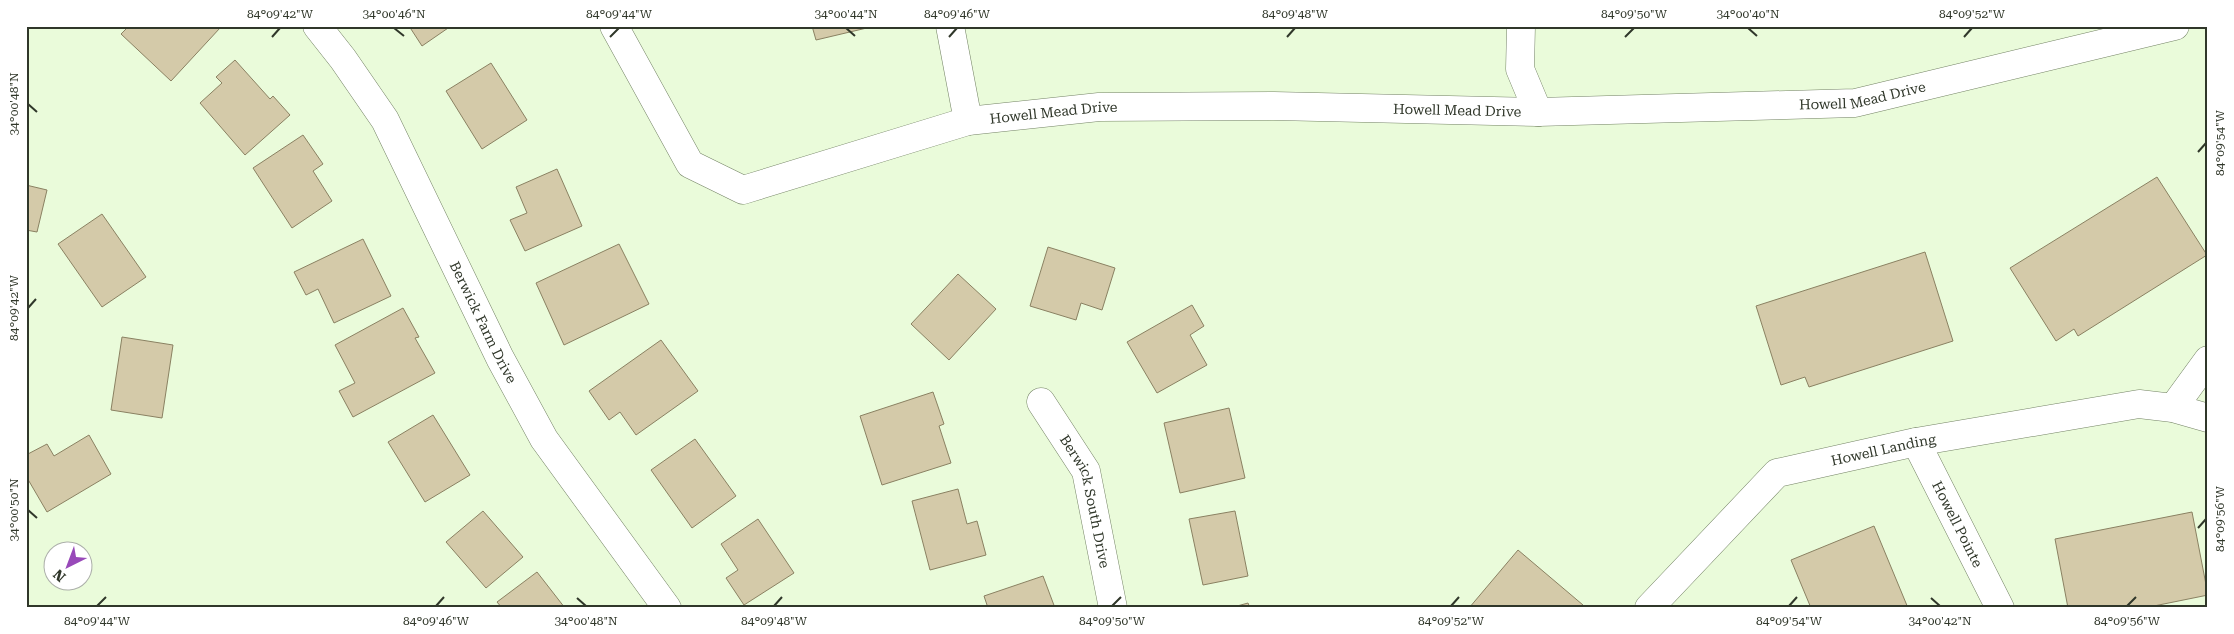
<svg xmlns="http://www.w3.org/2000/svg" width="2234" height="634" font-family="'Roboto Serif',serif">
	<rect width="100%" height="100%" fill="#eafbda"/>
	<path fill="#d4caa9" stroke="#8a8162" d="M129 26H217L220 28 171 81 121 34Z
		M409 26H451L422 46Z
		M812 26H871V27L816 40Z
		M235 60 270 99 273 96 290 115 245 155 200 103 222 83 216 77Z
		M491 63 527 120 482 149 446 91Z
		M303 135 323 164 313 171 332 201 292 228 253 168Z
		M557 169 582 226 525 251 510 220 527 213 516 187Z
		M2157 177 2207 255 2078 336 2074 329 2056 341 2010 268Z
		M26 185 47 190 37 232 26 230Z
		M102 214 146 277 102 307 58 244Z
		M363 239 391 296 334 323 318 289 306 295 294 272Z
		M619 244 649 304 564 345 536 283Z
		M1048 247 1115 268 1102 310 1081 303 1076 320 1030 306Z
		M1925 252 1953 341 1809 387 1805 377 1781 385 1756 306Z
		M958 274 996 309 949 360 911 324Z
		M1192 305 1204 326 1190 335 1207 365 1157 393 1127 342Z
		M403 308 419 337 415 338 435 373 353 417 339 391 355 383 335 345Z
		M122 337 173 345 162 418 111 410Z
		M661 340 698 391 636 435 620 412 609 420 589 391Z
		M933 392 944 424 939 426 951 463 882 485 860 416Z
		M1229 408 1245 478 1180 493 1164 423Z
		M433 415 470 475 425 502 388 442Z
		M89 435 111 474 47 512 26 476V455L47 444 54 456Z
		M695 439 736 496 692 528 651 470Z
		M958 489 967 524 977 521 986 555 930 570 912 501Z
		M483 511 523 557 486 588 446 542Z
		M1235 511 1248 576 1203 585 1189 519Z
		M2192 512 2208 595 2144 608H2068L2055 539Z
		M758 519 794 573 744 605 726 578 738 570 721 544Z
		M1874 526 1908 608H1811L1791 560Z
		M1518 550 1583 605 1580 608H1469Z
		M537 572 565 608H502L497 602Z
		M1043 576 1055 608H988L984 596Z
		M1248 603 1250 608H1230Z"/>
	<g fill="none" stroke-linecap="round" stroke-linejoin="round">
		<g stroke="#748365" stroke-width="29">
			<g id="minor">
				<path id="s1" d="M317 26 343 59 385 120 500 358 544 439 667 608"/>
				<path id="s2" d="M614 26 690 164 743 190 968 121 1099 107 1274 106 1538 112 1855 103 2175 26"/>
				<path d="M950 26 968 121"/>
				<path d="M1521 26 1520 69 1538 112"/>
				<path id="s3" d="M1041 402 1086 471 1113 608"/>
				<path d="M2173 408 2208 360"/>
				<path id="s4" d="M1916 442 2000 608"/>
				<path id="s5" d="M1649 608 1777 473 1916 442 2139 404 2173 408 2208 418"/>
			</g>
		</g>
		<use href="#minor" stroke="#fff" stroke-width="28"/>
	</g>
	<path fill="none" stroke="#30372a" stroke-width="2" d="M394 28 404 36M846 28 855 36M1748 28 1757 36M272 37 280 28M610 37 619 28M949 37 957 28M1287 37 1295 28M1625 37 1634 28M1964 37 1972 28M28 104 37 112M2198 152 2206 143M28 308 36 299M28 510 37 518M2198 528 2206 519M577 598 586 606M1931 598 1940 606M97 606 106 597M436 606 444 597M774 606 782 597M1112 606 1121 597M1451 606 1459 597M1789 606 1797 597M2127 606 2136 597"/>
	<g text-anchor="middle" stroke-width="4" stroke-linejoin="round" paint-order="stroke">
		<g font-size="14" fill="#30372a" stroke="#fff">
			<text dy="5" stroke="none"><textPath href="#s2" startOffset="1348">Howell Mead Drive</textPath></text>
			<text dy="5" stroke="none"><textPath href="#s2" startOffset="942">Howell Mead Drive</textPath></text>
			<text dy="5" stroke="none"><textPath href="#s2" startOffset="538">Howell Mead Drive</textPath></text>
			<text dy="5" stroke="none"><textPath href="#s1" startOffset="341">Berwick Farm Drive</textPath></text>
			<text dy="5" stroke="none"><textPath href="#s5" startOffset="295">Howell Landing</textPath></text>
			<text dy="5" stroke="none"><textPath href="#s3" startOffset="111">Berwick South Drive</textPath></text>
			<text dy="5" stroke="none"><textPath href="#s4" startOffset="92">Howell Pointe</textPath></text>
		</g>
	</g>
	<rect width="2234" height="634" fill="none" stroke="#ffffff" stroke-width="55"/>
	<g transform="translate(68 566) rotate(222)"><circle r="24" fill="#ffffff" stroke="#acafaa"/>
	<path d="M0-4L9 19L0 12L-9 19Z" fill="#9849b9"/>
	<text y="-8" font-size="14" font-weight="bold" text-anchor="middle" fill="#30372a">N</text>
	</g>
	<rect x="28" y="28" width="2178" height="578" fill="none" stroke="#30372a" stroke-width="2"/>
	<g font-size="12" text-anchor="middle" fill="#30372a">
		<text x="280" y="18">84°09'42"W</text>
		<text x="394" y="18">34°00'46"N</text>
		<text x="619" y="18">84°09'44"W</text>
		<text x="846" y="18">34°00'44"N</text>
		<text x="957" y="18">84°09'46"W</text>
		<text x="1295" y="18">84°09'48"W</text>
		<text x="1634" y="18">84°09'50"W</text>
		<text x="1748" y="18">34°00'40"N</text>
		<text x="1972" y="18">84°09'52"W</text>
		<text transform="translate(14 104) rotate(-90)" y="4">34°00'48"N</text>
		<text transform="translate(2220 143) rotate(-90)" y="4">84°09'54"W</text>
		<text transform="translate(14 308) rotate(-90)" y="4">84°09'42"W</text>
		<text transform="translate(14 510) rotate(-90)" y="4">34°00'50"N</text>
		<text transform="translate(2220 519) rotate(-90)" y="4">84°09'56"W</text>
		<text x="97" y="625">84°09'44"W</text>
		<text x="436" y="625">84°09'46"W</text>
		<text x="586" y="625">34°00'48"N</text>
		<text x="774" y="625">84°09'48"W</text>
		<text x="1112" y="625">84°09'50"W</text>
		<text x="1451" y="625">84°09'52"W</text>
		<text x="1789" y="625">84°09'54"W</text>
		<text x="1940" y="625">34°00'42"N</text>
		<text x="2127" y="625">84°09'56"W</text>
	</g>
</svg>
